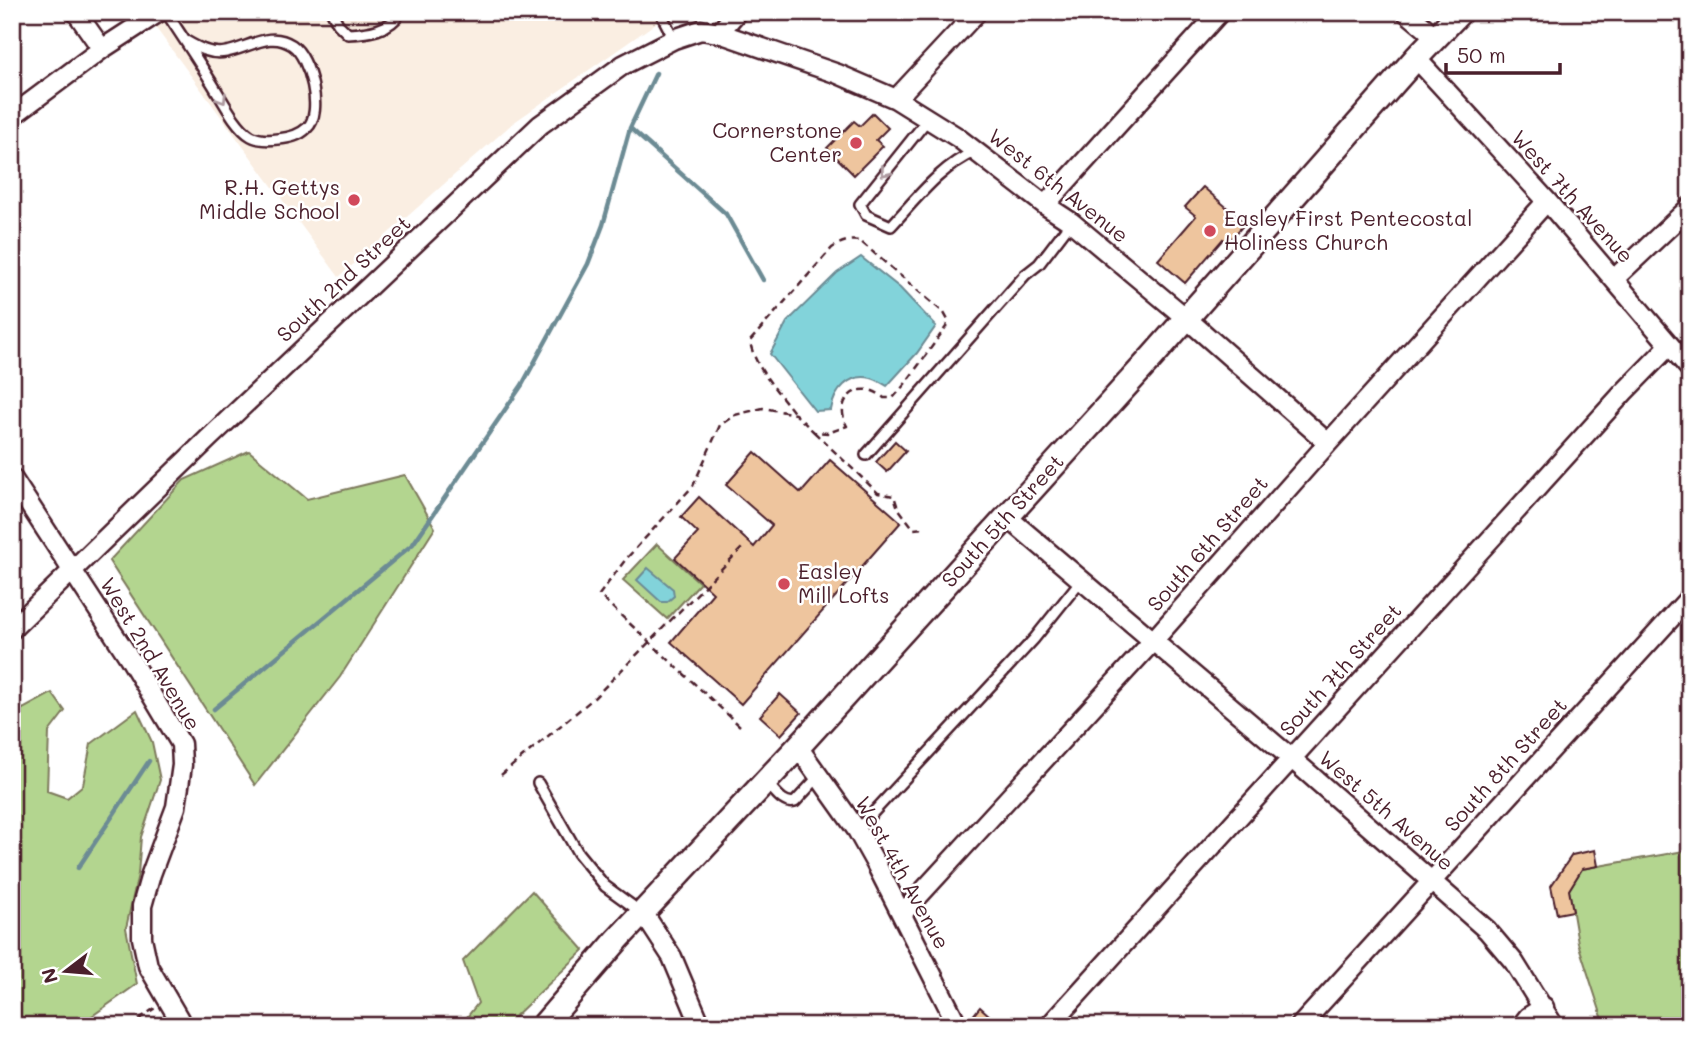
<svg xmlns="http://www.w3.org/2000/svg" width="1702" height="1038" font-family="Mali,sans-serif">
	<rect width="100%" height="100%" fill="#fff"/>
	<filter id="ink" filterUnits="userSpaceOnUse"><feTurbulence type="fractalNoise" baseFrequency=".0143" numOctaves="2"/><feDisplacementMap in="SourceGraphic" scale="14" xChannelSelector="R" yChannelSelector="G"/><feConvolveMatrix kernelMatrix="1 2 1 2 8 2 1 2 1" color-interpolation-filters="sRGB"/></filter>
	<g filter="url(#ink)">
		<path fill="#faeee2" d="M144 12H672L513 123 339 277Z"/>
		<path fill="#b3d58f" stroke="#7e7a5d" stroke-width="2" d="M249 451 307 499 405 475 435 528 340 677 255 785 109 561 184 480Z
			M657 544 700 583 667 619 623 580Z
			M52 693 65 711 49 732 47 791 67 798 83 785 91 744 137 710 152 742 160 780 141 837 138 874 126 928 137 984 78 1026H12V704L23 709Z
			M1690 850V1026H1605L1578 943 1569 890 1582 869Z
			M532 891 584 950 505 1026H460L478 1003 463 961Z"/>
		<path fill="#82d3da" stroke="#6c8b94" stroke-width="2" d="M861 257 900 288 936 326 917 353 887 386C882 383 876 379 871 378 849 373 834 391 831 410L815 411 770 354 787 322 837 273Z
			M648 568 673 589 674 596 667 602H661L637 580Z"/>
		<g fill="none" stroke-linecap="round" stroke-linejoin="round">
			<path stroke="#6c8b94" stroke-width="4.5" d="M630 128 726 214 763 280
				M214 709 413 544 522 385 588 264 603 225 630 128 656 73
				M78 868 149 761"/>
		</g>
		<path fill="#eec59e" stroke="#4a1f2b" stroke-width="2" d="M873 113 888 128 876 140 883 146 854 175 827 148 854 121 860 126Z
			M1203 187 1245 223 1228 243 1223 239 1185 283 1158 260 1196 216 1185 207Z
			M895 441 906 451 887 472 876 462Z
			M755 452 801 493 830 460 901 522 741 704 671 642 713 593 675 558 698 533 681 517 699 497 754 547 772 525 726 485Z
			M780 694 801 713 781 735 760 716Z
			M1595 850 1598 866 1582 869 1569 890 1573 911 1557 914 1551 886 1572 855Z
			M980 1007 1001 1026H969L972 1017Z"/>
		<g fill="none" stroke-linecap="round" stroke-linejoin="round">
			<g stroke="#4a1f2b" stroke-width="14">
				<path id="service" d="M166 12C181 35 196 57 210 80 220 95 235 127 251 136 258 140 270 140 278 139 289 138 299 136 307 128 324 113 310 57 292 45 270 30 249 48 226 52 211 55 198 48 186 41
					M332 12 338 24 348 34C368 33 389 31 401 12
					M660 12 674 39
					M928 119 860 204 866 215 891 226C917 198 941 166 976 151
					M866 455 1025 275 1039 264 1071 222
					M538 783 578 853 605 886 642 913
					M767 783C775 791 783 805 795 802L820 775
					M857 830 1034 639 1082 579"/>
			</g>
			<g stroke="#4a1f2b" stroke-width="23">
				<path id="minor" d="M76 12 102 49
					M1406 12 1436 37
					M719 33 838 74 896 99 957 137 1045 205 1071 222 1186 318 1328 443
					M1416 58 1547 201 1690 369
					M896 99 977 12
					M12 116 102 49 159 12
					M1045 205 1220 12
					M1614 279 1690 207
					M12 478 130 659 181 744 182 765 176 807 151 874 142 906V938L148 966 183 1026
					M1006 516 1291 758 1487 930 1514 962 1554 1026
					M12 629 208 439 540 125 623 65 674 39 701 30 719 33 737 12
					M798 747 857 830 876 864 958 1026
					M644 914 672 957 701 1026
					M902 914 1153 641 1328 443 1547 201
					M1049 1026 1624 392 1669 346
					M1300 1026 1690 597
					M1521 1026 1528 1017 1544 1007"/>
			</g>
			<g stroke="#4a1f2b" stroke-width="28">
				<path id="tertiary" d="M543 1026 618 939 798 747 1153 356 1416 58 1460 12"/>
			</g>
			<path stroke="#4a1f2b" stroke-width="2.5" stroke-dasharray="7 5" stroke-linecap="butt" d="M814 432 878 493 894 496 898 508 914 529 925 528
				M740 726 599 595 626 559 693 486 720 425 735 415 763 408 795 414 814 432 828 433 847 426C832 399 861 377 884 398H893L905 384 946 327 948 320 944 313 860 241C848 239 841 242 832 248L750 341C754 368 779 392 795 414
				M501 775 594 698 743 547
				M129 1026 155 1008"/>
			<use href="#service" stroke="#fff" stroke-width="9"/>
			<use href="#minor" stroke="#fff" stroke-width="18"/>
			<use href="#tertiary" stroke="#fff" stroke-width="23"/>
		</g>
		<defs><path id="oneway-chevron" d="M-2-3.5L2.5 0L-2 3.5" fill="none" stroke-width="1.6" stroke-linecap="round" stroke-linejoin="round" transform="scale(1.75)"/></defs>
		<g stroke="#ae9aa0">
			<use href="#oneway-chevron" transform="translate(222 99) rotate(58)"/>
			<use href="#oneway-chevron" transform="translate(885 172) rotate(129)"/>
		</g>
	</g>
	<g fill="#d1495b" stroke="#fff" stroke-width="2.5">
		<circle cx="856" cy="143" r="7"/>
		<circle cx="354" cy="200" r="7"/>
		<circle cx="1210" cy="231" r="7"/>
		<circle cx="784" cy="584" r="7"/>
	</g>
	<g text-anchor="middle" stroke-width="5" stroke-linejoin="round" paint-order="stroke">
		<g font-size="21" fill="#4a1f2b" stroke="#fff" text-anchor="end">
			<text x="842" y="138">Cornerstone<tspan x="842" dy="24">Center</tspan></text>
			<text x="340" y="195">R.H. Gettys<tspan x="340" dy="24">Middle School</tspan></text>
			<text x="1224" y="226" text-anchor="start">Easley First Pentecostal<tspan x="1224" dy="24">Holiness Church</tspan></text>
			<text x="798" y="579" text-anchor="start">Easley<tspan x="798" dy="24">Mill Lofts</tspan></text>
		</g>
		<g font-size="21" fill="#4a1f2b" stroke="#fff">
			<text transform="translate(1058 186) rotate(38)" y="7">West 6th Avenue</text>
			<text transform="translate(1572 197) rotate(48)" y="7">West 7th Avenue</text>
			<text transform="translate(344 279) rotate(-43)" y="7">South 2nd Street</text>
			<text transform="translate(1003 521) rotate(-48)" y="7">South 5th Street</text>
			<text transform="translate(1208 544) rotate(-49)" y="7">South 6th Street</text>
			<text transform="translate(150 654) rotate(59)" y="7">West 2nd Avenue</text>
			<text transform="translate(1341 670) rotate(-48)" y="7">South 7th Street</text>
			<text transform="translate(1506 765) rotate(-48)" y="7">South 8th Street</text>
			<text transform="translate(1386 811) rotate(41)" y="7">West 5th Avenue</text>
			<text transform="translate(902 873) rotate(61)" y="7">West 4th Avenue</text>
		</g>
	</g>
	<rect width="1702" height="1038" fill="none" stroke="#fff" stroke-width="42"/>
	<rect x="21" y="21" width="1660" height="996" fill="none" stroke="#4a1f2b" stroke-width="2.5" filter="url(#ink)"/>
	<g transform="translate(66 971) rotate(254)" stroke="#ffffff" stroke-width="5" paint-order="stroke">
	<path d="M0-5L12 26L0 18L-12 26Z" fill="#4a1f2b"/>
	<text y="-10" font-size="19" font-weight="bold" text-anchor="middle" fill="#4a1f2b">N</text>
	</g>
	<path d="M1446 63v10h114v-10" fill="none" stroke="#4a1f2b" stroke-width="3.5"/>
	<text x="1457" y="63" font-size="21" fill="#4a1f2b" stroke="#ffffff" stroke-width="5" paint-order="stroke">50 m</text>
</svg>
